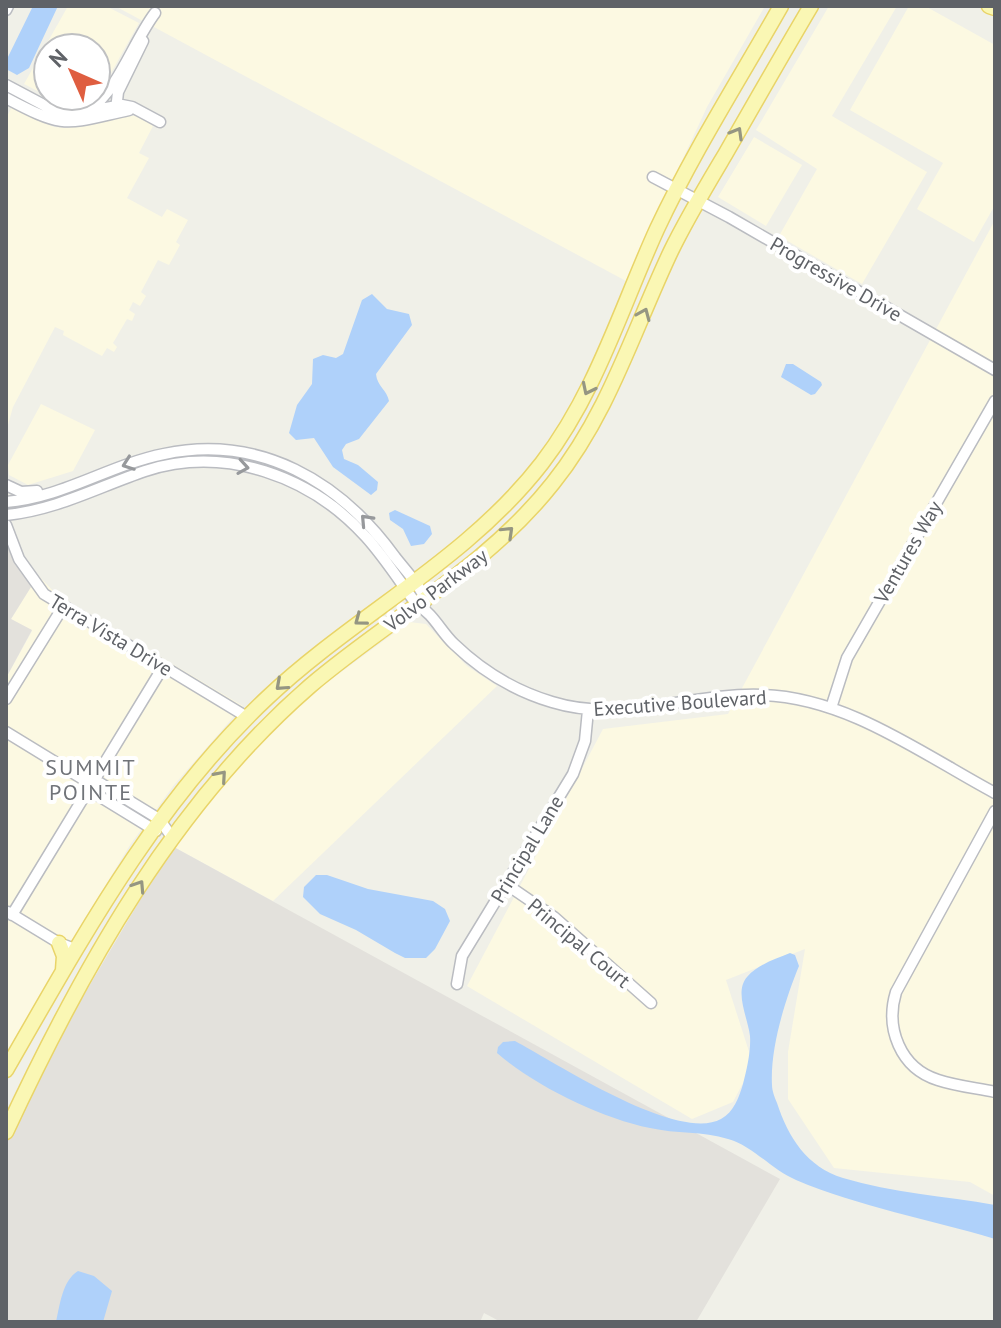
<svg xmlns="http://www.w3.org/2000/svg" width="1001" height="1328" font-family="'PT Sans',sans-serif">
	<rect width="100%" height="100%" fill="#f0f0e8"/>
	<path fill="#fcf9e2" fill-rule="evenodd" d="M68 6H106L139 23 98 96 74 105 53 99 24 84ZM48 48H96V96H48Z
		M115 6H765L707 107 626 281Z
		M829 6H897L832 116 927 172 862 284 779 236 817 169 756 130Z
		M909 6H925L995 45V205L974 242 917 209 943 163 850 110Z
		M12 107 54 127 66 128 129 116H137L153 126 139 153 149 158 127 198 162 217 167 209 188 220 176 242 180 245 169 265 158 260 141 292 146 296 140 306 133 302 129 310 135 314 132 321 127 319 113 343 117 347 114 352 107 348 102 356 63 335 64 331 55 327 13 407 6 432V118Z
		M754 137 802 165 766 226 718 197Z
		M995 220V1196L970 1182 834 1168 788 1099V1052L805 949 726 980 753 1064 733 1102 692 1119 467 986 603 729 728 714Z
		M41 404 95 430 73 471 28 485 9 475 8 465Z
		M38 575 57 595 243 706 174 785 130 845 77 932 60 966 45 987 6 1053V678L32 631 11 619Z
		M409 622 426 624 467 666 497 686 273 901 172 846 242 759 278 727 291 709Z"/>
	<path fill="#e3e1dc" d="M6 537 13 557 31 587 11 619 32 630 6 678Z
		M172 846 780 1179 696 1322H501L484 1313 480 1322H6V1144L49 1054Z"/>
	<path fill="#afd1fa" d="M33 6H58L29 68 17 75 6 69V61Z
		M372 294 387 309 409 314 412 325 376 374C377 386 387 390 389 401L359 439 346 444 342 450 344 459 358 465 378 482 377 490 371 495 333 467 314 438 296 440 289 433 297 405 312 384 313 359 323 355 336 358 343 354 362 300Z
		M786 364H793L821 382 822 385 815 394 811 395 781 377Z
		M395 510 430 526 432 534 424 544 411 546 403 529 390 520 389 513Z
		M316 875H327L368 889 433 901 445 909 450 921 435 949 426 958H405L395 953 356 930 320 914 303 897 304 887Z
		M790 953 795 955 799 966C785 1000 770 1048 772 1085 772 1091 775 1098 777 1103 788 1137 807 1167 843 1178 892 1193 945 1196 995 1205V1239C929 1219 860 1207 796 1180 772 1170 753 1146 728 1139 703 1131 676 1134 650 1128 601 1118 535 1086 497 1053L498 1047 503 1042 515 1041C556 1063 678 1143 721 1119 734 1112 739 1097 743 1084 747 1069 751 1051 750 1036 748 1018 734 992 747 977 758 964 776 959 790 953Z
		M78 1271 94 1276 112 1291 103 1322H56C60 1305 62 1281 78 1271Z"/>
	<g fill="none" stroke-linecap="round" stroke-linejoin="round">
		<g stroke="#babcc1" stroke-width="13">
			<path id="minor" d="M6 10 8 6
				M6 85 55 111 85 112 122 105 132 107 160 122
				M6 98C66 130 65 124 129 110
				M89 110C119 89 133 42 155 13
				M116 110 118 92 143 41
				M653 177 729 217 995 370
				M6 485 21 492 37 491
				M6 502C62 498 109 465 164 454 260 434 340 481 395 557 405 570 421 586 426 602
				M6 515C56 510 98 487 145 471 225 445 311 476 366 537 385 558 400 582 417 605 433 613 441 632 454 644 482 671 515 691 552 702 623 724 691 692 763 695 848 698 922 754 995 793
				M6 525 19 559 44 594 247 717
				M6 699 63 607
				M831 708 847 658 995 401
				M6 732 91 784 100 783 159 819 172 837
				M91 784 94 793 156 831
				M995 811 896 992C885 1028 900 1068 938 1080 956 1086 976 1088 995 1092
				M506 884 554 917 651 1003
				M8 912 59 943 77 950
				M12 915 163 667
				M457 984 462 956 573 774 585 741 588 710"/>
		</g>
		<g stroke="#e9d468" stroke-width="17">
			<path id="major" d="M989 6 995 8
				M59 943 64 956 63 970
				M6 1070C82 938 155 803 267 698 355 615 467 560 542 463 596 393 621 308 657 229 693 152 739 80 781 6
				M6 1132C82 969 173 805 310 686 391 617 486 568 553 483 609 413 633 331 671 251 687 218 707 185 726 153 754 104 782 55 811 6"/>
		</g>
		<use href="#minor" stroke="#fff" stroke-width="10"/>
		<use href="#major" stroke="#faf7b4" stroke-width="14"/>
	</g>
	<defs><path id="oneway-chevron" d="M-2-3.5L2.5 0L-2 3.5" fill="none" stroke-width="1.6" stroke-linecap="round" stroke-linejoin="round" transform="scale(2)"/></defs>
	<g stroke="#959682">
		<use href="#oneway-chevron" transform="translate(737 133) rotate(-60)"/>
		<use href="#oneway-chevron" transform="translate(644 314) rotate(-67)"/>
		<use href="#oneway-chevron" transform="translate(588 389) rotate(116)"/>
		<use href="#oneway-chevron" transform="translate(508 532) rotate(-44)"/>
		<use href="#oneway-chevron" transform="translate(360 620) rotate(143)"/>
		<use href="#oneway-chevron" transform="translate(281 685) rotate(138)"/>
		<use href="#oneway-chevron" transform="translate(221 776) rotate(-49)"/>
		<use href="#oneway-chevron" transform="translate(139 886) rotate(-57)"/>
	</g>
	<g stroke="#97999c">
		<use href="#oneway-chevron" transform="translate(128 464) rotate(160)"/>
		<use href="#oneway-chevron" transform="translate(243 467) rotate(9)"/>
		<use href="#oneway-chevron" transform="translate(366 520) rotate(-133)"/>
	</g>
	<g text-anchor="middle" stroke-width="8" stroke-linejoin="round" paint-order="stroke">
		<g font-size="20" fill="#5f6267" stroke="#fff">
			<text transform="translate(836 279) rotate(30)" y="7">Progressive Drive</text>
			<text transform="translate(908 552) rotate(-60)" y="7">Ventures Way</text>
			<text transform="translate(436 590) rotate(-37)" y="7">Volvo Parkway</text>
			<text transform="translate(111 635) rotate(31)" y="7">Terra Vista Drive</text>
			<text transform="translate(680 703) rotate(-4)" y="7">Executive Boulevard</text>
			<text transform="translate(527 849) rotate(-59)" y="7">Principal Lane</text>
			<text transform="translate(579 943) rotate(40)" y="7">Principal Court</text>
		</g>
		<g font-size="22" letter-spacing="2" fill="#717479" stroke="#fff">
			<text x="91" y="775">SUMMIT<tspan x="91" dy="25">POINTE</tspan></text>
		</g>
	</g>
	<rect width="1001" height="1328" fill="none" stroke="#5f6267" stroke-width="16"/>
	<g transform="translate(72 72) rotate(315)"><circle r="38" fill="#ffffff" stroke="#bfc0c2" stroke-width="2"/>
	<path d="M0-6L14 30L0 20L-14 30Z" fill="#df5e40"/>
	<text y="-12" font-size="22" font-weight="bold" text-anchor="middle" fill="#5f6267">N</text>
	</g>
</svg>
